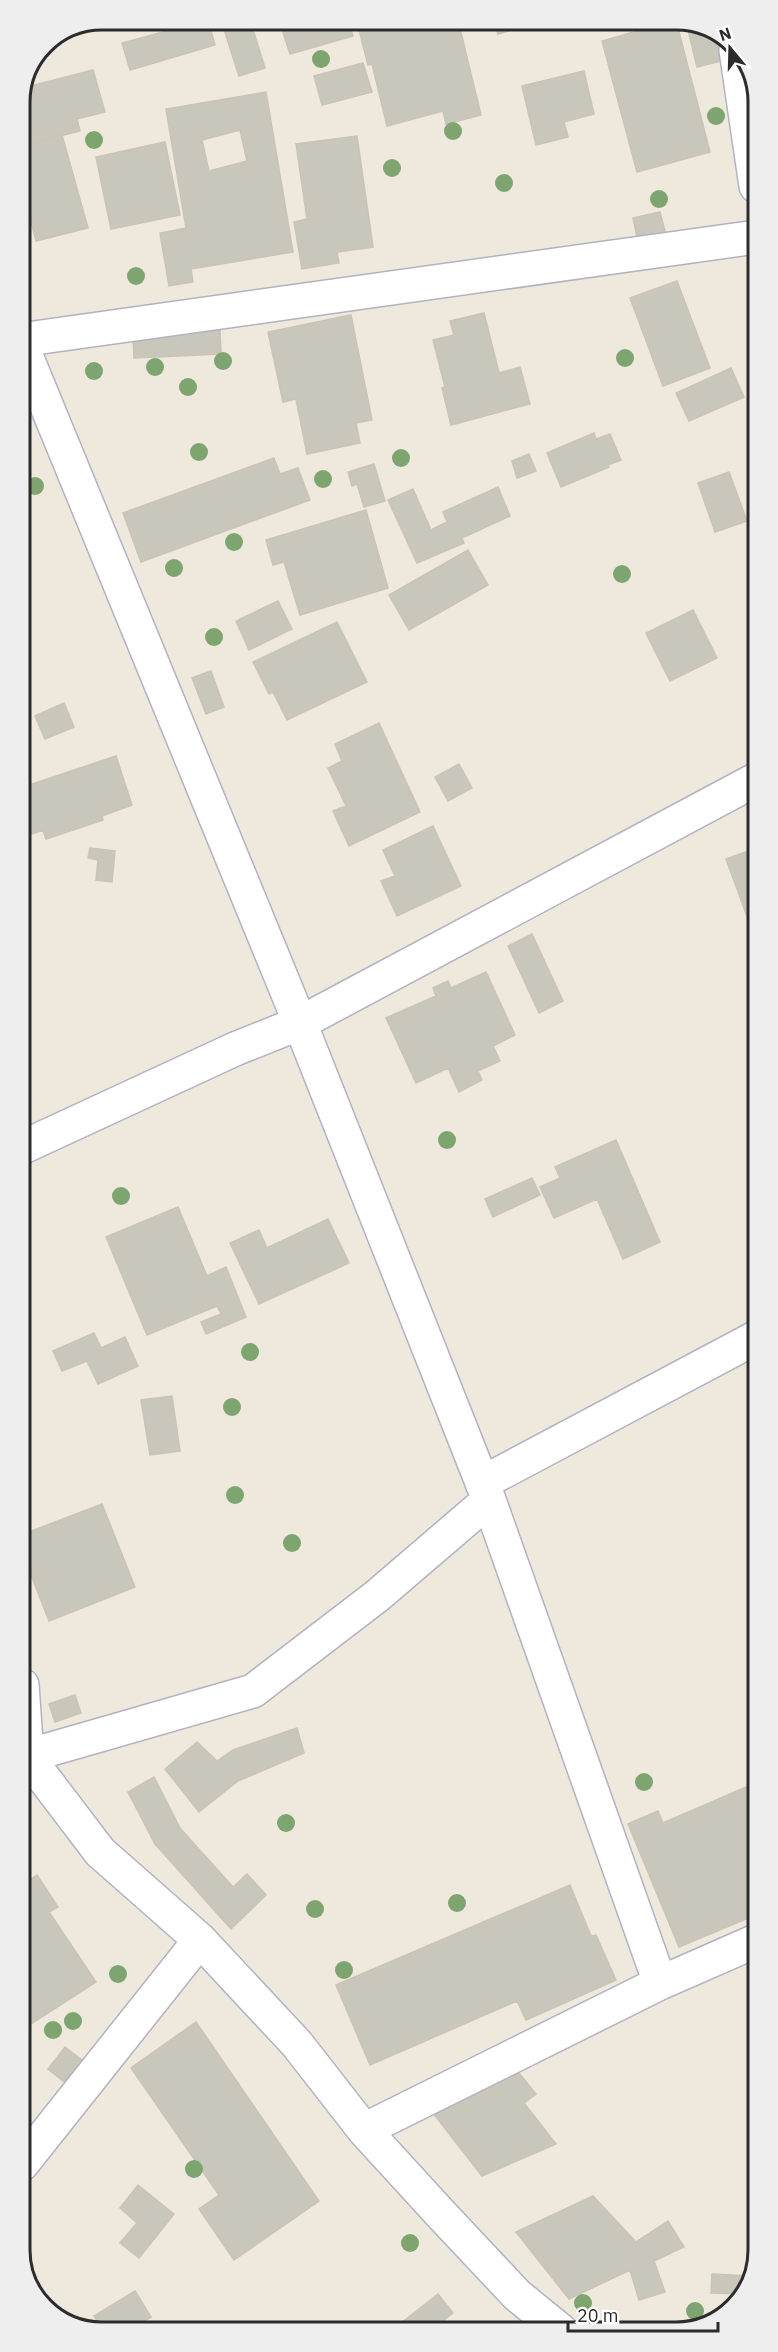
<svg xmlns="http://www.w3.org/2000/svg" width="778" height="2352" font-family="'IBM Plex Sans',sans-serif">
	<rect width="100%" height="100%" fill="#eee8dd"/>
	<path fill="#c9c6bb" stroke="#cac4b6" stroke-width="1.5" fill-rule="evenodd" d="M208 20 215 45 130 70 122 43Z
		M221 20H250L265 68 239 76Z
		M279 20H348L353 36 290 54Z
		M383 20H458L481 115 446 124 443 111 387 126 372 64 368 65 358 26Z
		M494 20H546L498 34Z
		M676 20 710 152 637 172 602 41Z
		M686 21 714 33 721 61 697 67Z
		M363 63 372 92 322 105 314 76Z
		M93 70 105 112 77 119 80 131 20 146V97L29 77 31 86Z
		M584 71 594 114 564 122 568 137 536 145 522 86Z
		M266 92 293 252 191 269 193 282 169 286 160 233 186 228 166 109ZM240 130 247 161 209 171 202 140Z
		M62 135 88 228 36 241 20 177V146Z
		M357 136 373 247 337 252 339 263 302 269 294 222 307 219 296 144Z
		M165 142 180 215 111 229 96 157Z
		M660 212 666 235 638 242 633 218Z
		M677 281 710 368 663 386 630 298Z
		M484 313 499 373 520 367 530 404 451 425 442 388 445 387 433 340 454 335 450 321Z
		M351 315 372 420 356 423 360 443 307 454 296 399 283 402 268 332Z
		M220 330 221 354 134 358 133 334Z
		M731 368 744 397 689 421 676 393Z
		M594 433 596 439 610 434 621 460 608 465 609 467 561 487 547 453Z
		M529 454 536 471 517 478 512 461Z
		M274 458 280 474 298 468 310 500 141 562 123 513Z
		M374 464 385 501 364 507 357 484 352 486 348 472Z
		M729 472 747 521 715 532 698 483Z
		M498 487 510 516 462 538 464 543 417 563 388 500 413 489 431 530 447 522 443 512Z
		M366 510 388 588 300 615 284 562 273 565 266 540Z
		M468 550 488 585 409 630 389 595Z
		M278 601 292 629 249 650 236 621Z
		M693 610 717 658 670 681 646 633Z
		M337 622 367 682 287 720 273 692 269 694 253 662Z
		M211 671 224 707 206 714 192 678Z
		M64 703 74 727 45 739 35 716Z
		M379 723 420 812 349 846 333 811 346 806 328 768 342 761 335 744Z
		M116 756 132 805 102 816 103 820 46 839 43 830 21 838 20 788Z
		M459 764 472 788 448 801 435 777Z
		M433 826 461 886 397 916 381 881 395 876 383 850Z
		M90 848 115 851 112 882 96 880 98 860 88 858Z
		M757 848V916L748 919 726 859Z
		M532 934 563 1001 539 1013 508 946Z
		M486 972 515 1035 493 1046 500 1061 478 1071 482 1080 459 1092 448 1068 416 1083 386 1018 436 996 433 988 448 981 451 988Z
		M616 1140 660 1242 623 1259 597 1199 554 1218 540 1187 560 1178 555 1167Z
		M532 1178 540 1195 493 1217 485 1199Z
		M178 1207 207 1276 226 1267 246 1317 206 1334 201 1322 221 1314 217 1306 147 1335 106 1237Z
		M328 1219 349 1263 259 1304 230 1243 259 1230 267 1248Z
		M94 1333 101 1348 125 1337 138 1366 98 1384 87 1361 62 1371 53 1351Z
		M172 1396 180 1451 150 1455 141 1400Z
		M102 1504 135 1587 49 1621 21 1549V1535Z
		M75 1695 81 1713 55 1722 49 1704Z
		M297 1728 304 1753 238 1781 199 1812 165 1769 197 1742 217 1761 233 1750Z
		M154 1777 180 1828 233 1887 247 1874 266 1895 231 1929 155 1844 128 1792Z
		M758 1782V1914L679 1947 628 1824 658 1811 663 1823Z
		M37 1875 58 1907 49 1912 96 1982 31 2024 22 2010V1885Z
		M570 1885 591 1936 596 1935 616 1980 526 2020 517 2001 370 2065 336 1985Z
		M196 2022 319 2201 234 2260 199 2209 219 2195 131 2068Z
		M65 2047 86 2063 68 2085 48 2069Z
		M519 2073 536 2094 524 2103 556 2144 482 2176 433 2113 505 2077 507 2080Z
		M138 2185 174 2214 139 2258 120 2243 137 2223 120 2208Z
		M593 2196 636 2242 668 2221 684 2247 654 2261 665 2292 639 2300 630 2270 569 2299 516 2232Z
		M712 2274 750 2276 743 2294 711 2293Z
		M135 2291 151 2317 127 2332H104L94 2316Z
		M438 2294 453 2313 438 2325 442 2331H391Z"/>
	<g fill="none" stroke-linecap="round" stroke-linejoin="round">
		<g stroke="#b1b3c0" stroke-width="36">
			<path id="minor" d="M736 50 756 186
				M20 340 756 237
				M20 341 300 1023 489 1500 660 1983 758 1940
				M21 1148 235 1049 300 1023 757 779
				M482 1483 757 1337
				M22 1685 27 1756 253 1691 377 1596 489 1500
				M22 1753 27 1756 100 1852 200 1940 297 2044 364 2130 440 2213 517 2295 560 2330
				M364 2130 660 1983
				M22 2164 200 1940"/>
		</g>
		<use href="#minor" stroke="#fff" stroke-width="33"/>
	</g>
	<g fill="#7ea56f">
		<circle cx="321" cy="59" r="9"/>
		<circle cx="716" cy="116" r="9"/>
		<circle cx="453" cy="131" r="9"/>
		<circle cx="94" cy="140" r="9"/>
		<circle cx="392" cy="168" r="9"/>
		<circle cx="504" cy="183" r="9"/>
		<circle cx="659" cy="199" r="9"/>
		<circle cx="136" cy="276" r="9"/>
		<circle cx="625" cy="358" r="9"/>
		<circle cx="223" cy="361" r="9"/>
		<circle cx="155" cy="367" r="9"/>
		<circle cx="94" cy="371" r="9"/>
		<circle cx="188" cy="387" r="9"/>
		<circle cx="199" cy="452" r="9"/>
		<circle cx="401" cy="458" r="9"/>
		<circle cx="323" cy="479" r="9"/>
		<circle cx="35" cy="486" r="9"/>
		<circle cx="234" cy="542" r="9"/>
		<circle cx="174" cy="568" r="9"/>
		<circle cx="622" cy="574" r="9"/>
		<circle cx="214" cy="637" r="9"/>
		<circle cx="447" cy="1140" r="9"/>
		<circle cx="121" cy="1196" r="9"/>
		<circle cx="250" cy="1352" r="9"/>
		<circle cx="232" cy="1407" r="9"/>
		<circle cx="235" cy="1495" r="9"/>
		<circle cx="292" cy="1543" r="9"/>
		<circle cx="644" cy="1782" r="9"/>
		<circle cx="286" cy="1823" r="9"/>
		<circle cx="457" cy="1903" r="9"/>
		<circle cx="315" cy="1909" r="9"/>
		<circle cx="344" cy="1970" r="9"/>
		<circle cx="118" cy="1974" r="9"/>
		<circle cx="73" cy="2021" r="9"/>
		<circle cx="53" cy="2030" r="9"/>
		<circle cx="194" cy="2169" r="9"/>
		<circle cx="410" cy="2243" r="9"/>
		<circle cx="583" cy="2303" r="9"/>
		<circle cx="695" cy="2311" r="9"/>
	</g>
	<path d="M0 0H778V2352H0ZM102 30H676A72 72 0 0 1 748 102V2250A72 72 0 0 1 676 2322H102A72 72 0 0 1 30 2250V102A72 72 0 0 1 102 30Z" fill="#eee" fill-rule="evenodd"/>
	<path fill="none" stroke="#2c2c2c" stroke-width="3" d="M102 30H676A72 72 0 0 1 748 102V2250A72 72 0 0 1 676 2322H102A72 72 0 0 1 30 2250V102A72 72 0 0 1 102 30Z"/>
	<g transform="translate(730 48) rotate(341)" stroke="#ffffff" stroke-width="4.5" paint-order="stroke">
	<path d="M0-4.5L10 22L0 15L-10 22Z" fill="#2c2c2c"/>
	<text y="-9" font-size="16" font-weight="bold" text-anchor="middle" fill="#2c2c2c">N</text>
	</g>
	<path d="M568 2322v9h150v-9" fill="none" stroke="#2c2c2c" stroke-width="3"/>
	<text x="577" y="2322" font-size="18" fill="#2c2c2c" stroke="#ffffff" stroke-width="4.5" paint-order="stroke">20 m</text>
</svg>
